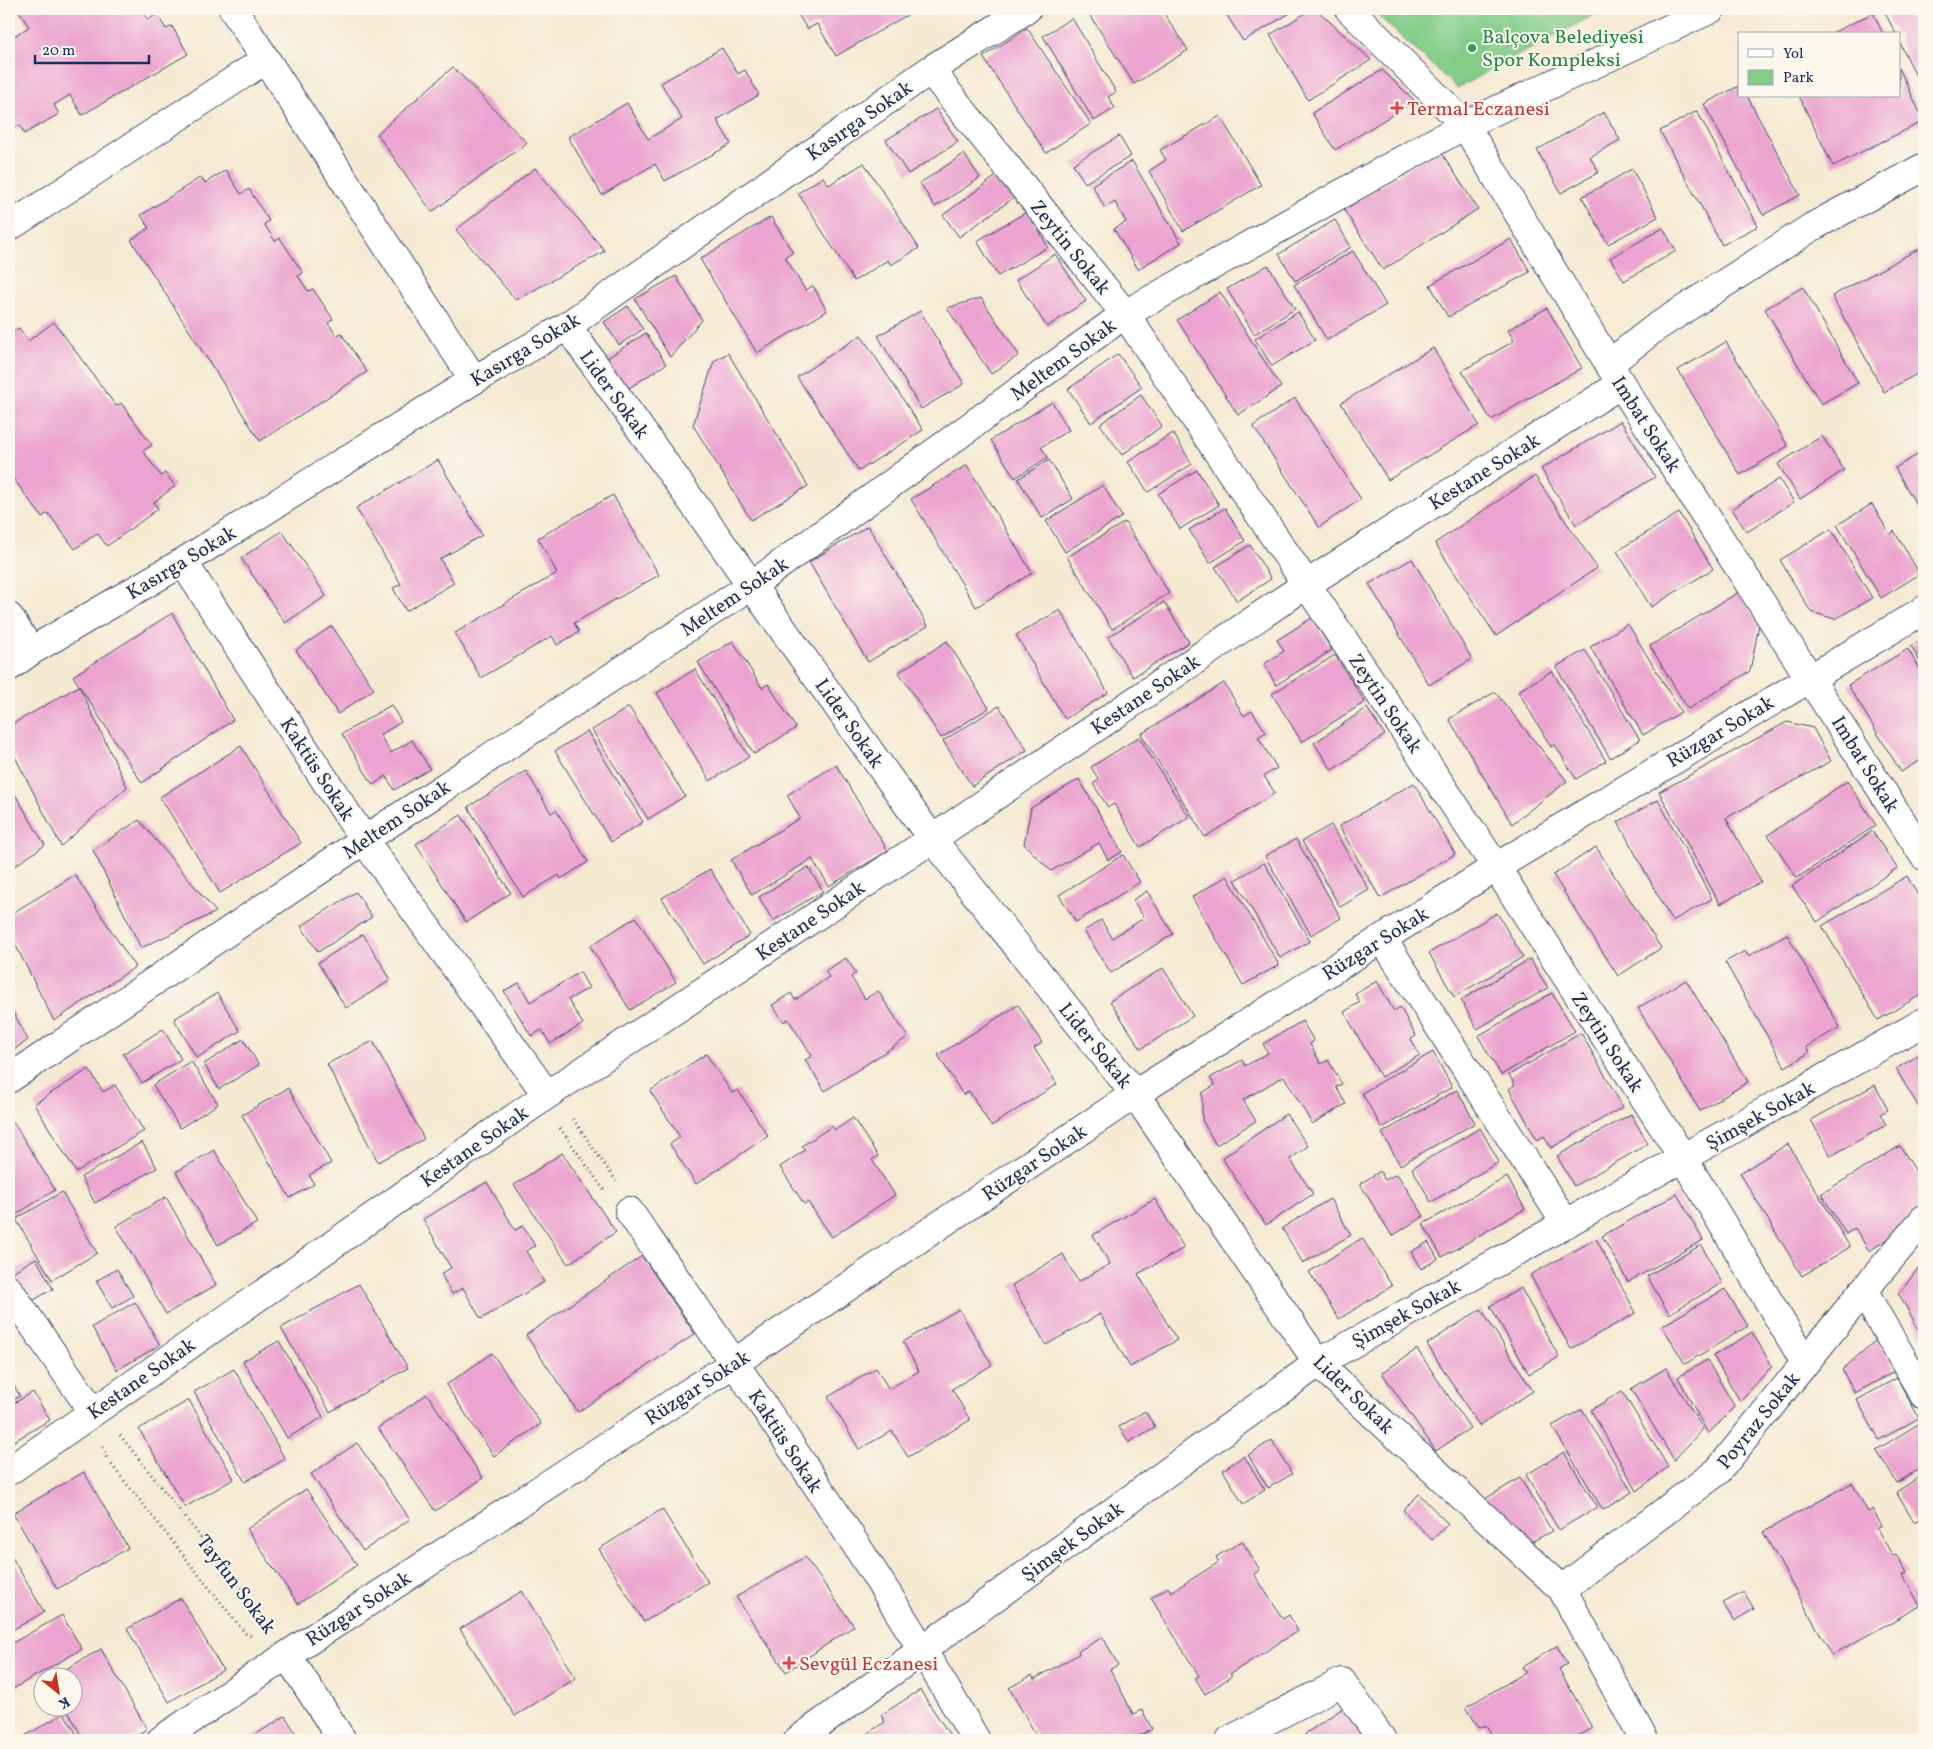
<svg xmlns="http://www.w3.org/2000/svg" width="1933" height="1749" font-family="Vollkorn,serif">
	<rect width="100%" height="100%" fill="#fbf7ec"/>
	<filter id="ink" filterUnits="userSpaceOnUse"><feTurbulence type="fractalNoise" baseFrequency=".02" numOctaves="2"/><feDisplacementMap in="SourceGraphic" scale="10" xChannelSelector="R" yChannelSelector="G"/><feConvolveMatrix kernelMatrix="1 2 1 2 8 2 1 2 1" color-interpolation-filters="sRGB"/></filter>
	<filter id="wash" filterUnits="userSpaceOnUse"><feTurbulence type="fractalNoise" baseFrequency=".0096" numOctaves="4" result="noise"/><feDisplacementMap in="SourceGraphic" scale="20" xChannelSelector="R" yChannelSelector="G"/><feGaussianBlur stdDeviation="1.12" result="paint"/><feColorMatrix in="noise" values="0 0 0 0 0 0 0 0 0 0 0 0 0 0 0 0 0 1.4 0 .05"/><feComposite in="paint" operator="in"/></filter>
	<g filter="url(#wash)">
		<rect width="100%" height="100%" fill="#f5e9d2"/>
		<path fill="#83cd89" stroke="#4f7e74" d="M1371 9H1605L1457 88Z"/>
		<g id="blocks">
			<path fill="#eba4cf" d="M18 9H141L148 20 157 14 166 29 172 26 188 54 82 115 70 95 54 105 59 114 24 134 20 125 9 132V39L29 27Z
				M795 9H913L914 11 836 56 817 24 807 29Z
				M1086 9H1161L1188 50 1134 84Z
				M1223 9H1297L1243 41Z
				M1312 9H1316L1371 60 1308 100 1270 35Z
				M1890 9H1924V92L1899 41V34H1896L1884 11Z
				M1873 13 1883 34H1830Z
				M1072 18 1116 92 1108 97 1115 108 1094 121 1043 36Z
				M1027 28 1091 124 1046 153 983 57Z
				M722 48 738 74 745 70 759 95 717 120 731 144 665 181 655 164 602 195 568 137 627 103 648 139 682 119 661 83Z
				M453 67 527 143 432 212 377 134Z
				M1899 68 1924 121 1833 166 1799 96H1899Z
				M1382 70 1415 101 1335 150 1312 113Z
				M1739 86V96H1747L1800 195 1763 215 1704 104Z
				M936 109 958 142 908 174 886 140Z
				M1697 111 1758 226 1722 245 1660 131Z
				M1604 112 1620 140 1590 157 1599 172 1561 193 1537 150Z
				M1220 116 1261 185 1183 231 1149 171 1166 160 1160 150Z
				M1119 136 1131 156 1085 183 1073 164Z
				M1439 149 1478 209 1383 270 1344 210Z
				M964 154 980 178 935 207 920 183Z
				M1132 161 1181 243 1138 269 1114 229 1126 222 1115 202 1105 208 1092 185Z
				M864 163 919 248 891 265 888 260 854 281 798 193 823 177 829 185Z
				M535 168 605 251 516 300 456 230Z
				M1632 169 1658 217 1608 244 1582 197Z
				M226 170 241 194 249 189 269 221 264 224 275 241 280 238 303 273 298 276 308 291 313 289 333 319 328 323 337 336 341 333 367 372 260 441 131 240 149 228 141 215 201 177 205 183Z
				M999 174 1015 197 959 237 943 215Z
				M1028 211 1048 247 998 276 977 241Z
				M771 217 793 253 785 257 805 290 813 286 827 311 757 353 700 259Z
				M1335 220 1351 247 1295 281 1279 254Z
				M1663 228 1676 251 1624 281 1610 258Z
				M1511 239 1530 272 1448 317 1430 285Z
				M1924 246V370L1884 392 1832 296Z
				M1353 251 1386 305 1327 340 1294 285Z
				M1055 254 1086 301 1047 327 1016 280Z
				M1268 265 1295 309 1254 334 1227 289Z
				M676 276 702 320 670 357 635 299Z
				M1803 287 1858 383 1821 404 1765 309Z
				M1220 292 1281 387 1238 415 1177 320Z
				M981 298 1019 355 991 374 947 308Z
				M628 306 643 329 619 345 604 322Z
				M1547 308 1582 368 1491 420 1462 371 1514 341 1508 330Z
				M920 311 964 384 921 409 878 336Z
				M1298 312 1315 340 1272 366 1255 339Z
				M54 322 116 406 121 403 152 445 143 451 161 476 165 473 175 486 154 502 158 509 107 546 97 533 75 549 48 513 42 517 9 473V335L19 328 28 341Z
				M646 333 666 364 623 392 603 361Z
				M861 335 923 430 859 471 797 377Z
				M1726 342 1788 446 1740 475 1678 370Z
				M1433 348 1479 425 1388 480 1341 403Z
				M728 353 808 486 751 520 693 425 714 361Z
				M1118 354 1142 387 1091 423 1068 389Z
				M1141 395 1162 426 1122 455 1100 424Z
				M1295 398 1361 499 1319 527 1253 426Z
				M1052 402 1069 430 1041 447 1048 457 1015 478 991 440Z
				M1621 421 1655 477 1576 525 1541 469Z
				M1173 433 1192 464 1148 492 1128 462Z
				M1822 436 1844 470 1800 499 1778 464Z
				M1922 452 1924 456V518L1895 468Z
				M438 460 482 535 440 559 454 583 406 611 393 588 401 584 356 508Z
				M1049 460 1073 499 1042 518 1018 479Z
				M967 465 1032 573 976 607 911 499Z
				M1197 470 1219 505 1180 529 1158 494Z
				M1535 476 1597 568 1496 636 1435 543Z
				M1779 479 1794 502 1747 532 1732 509Z
				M1103 485 1122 517 1065 552 1046 521Z
				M613 495 659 575 574 623 579 632 557 645 552 636 481 678 455 633 557 573 538 538Z
				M1872 504 1890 535 1894 531 1920 574 1881 598 1837 525Z
				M1225 508 1245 541 1210 563 1189 530Z
				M1679 513 1713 569 1651 607 1617 551Z
				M1125 522 1169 593 1112 629 1067 557Z
				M868 526 928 626 868 662 809 562Z
				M1831 529 1872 598 1835 619 1811 612 1780 560Z
				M282 531 326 596 285 623 241 558Z
				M1250 545 1271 579 1237 601 1215 567Z
				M1412 559 1472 659 1429 685 1369 584Z
				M1739 592 1759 625 1750 671 1688 709 1650 646Z
				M1164 602 1189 642 1133 677 1108 637Z
				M1060 610 1108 693 1065 719 1016 635Z
				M172 613 233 720 142 783 73 676Z
				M1312 618 1332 650 1276 685 1264 664 1284 651 1277 640Z
				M1628 624 1681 712 1643 735 1590 647Z
				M332 626 374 689 338 714 296 650Z
				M1924 638V669L1911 646Z
				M733 641 762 688 768 684 796 728 754 754 698 662Z
				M947 641 989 708 941 738 899 672Z
				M1908 649 1924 676V758L1901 772 1848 685Z
				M1585 650 1640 740 1610 758 1556 667Z
				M1335 655 1365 702 1302 742 1272 694Z
				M695 669 749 757 710 781 657 693Z
				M1552 671 1606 761 1576 779 1555 745 1551 747 1518 691Z
				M1224 683 1244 716 1252 711 1266 732 1258 737 1277 768 1264 776 1275 793 1205 837 1141 734Z
				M79 686 127 787 61 846 9 745V726Z
				M1495 692 1567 781 1512 824 1449 719Z
				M391 705 401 722 380 735 391 753 412 740 430 769 394 790 386 776 373 785 342 734Z
				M999 706 1027 750 972 786 943 741Z
				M629 707 685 796 648 819 592 730Z
				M1367 708 1385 735 1332 770 1314 743Z
				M1787 722 1813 728 1831 761 1726 818 1761 882 1720 904 1659 792Z
				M587 731 643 822 611 842 555 751Z
				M1139 737 1189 817 1140 847 1114 804 1108 807 1093 784 1099 780 1091 767Z
				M241 746 301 843 220 893 160 797Z
				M836 765 888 851 829 886 812 859 752 895 731 860 800 818 787 795Z
				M526 771 551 813 556 810 588 862 561 879 559 875 523 897 468 807Z
				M1079 779 1122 852 1108 860 1099 843 1051 871 1024 844 1031 808Z
				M1847 781 1876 825 1797 878 1768 835Z
				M1414 783 1455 854 1380 898 1339 826Z
				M9 784 45 845 9 870Z
				M1658 800 1712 899 1672 921 1618 822Z
				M461 815 511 893 466 922 416 844Z
				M139 820 216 912 141 948 93 850Z
				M1331 825 1369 890 1340 907 1302 841Z
				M1872 831 1897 868 1817 922 1792 886Z
				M1296 839 1341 918 1311 935 1265 856Z
				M1596 847 1661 948 1618 976 1553 875Z
				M1123 855 1140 882 1076 922 1059 895Z
				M1264 863 1310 941 1280 958 1235 880Z
				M808 867 823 891 773 921 759 897Z
				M710 869 750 935 703 964 662 898Z
				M75 875 135 967 54 1021 9 932V915Z
				M1227 876 1279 965 1243 985 1192 897Z
				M1907 876 1924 906V993L1878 1020 1822 926Z
				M1147 891 1173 934 1111 973 1084 931 1101 920 1112 938 1144 918 1133 900Z
				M356 892 372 917 318 952 301 926Z
				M1497 913 1523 957 1454 997 1429 953Z
				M636 917 676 982 630 1010 590 946Z
				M363 934 391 980 346 1008 318 963Z
				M1787 934 1840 1027 1806 1047 1809 1053 1785 1067 1725 962 1745 951 1748 956Z
				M846 958 856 973 851 977 865 999 878 991 908 1037 825 1091 805 1060 812 1056 788 1019 784 1022 772 1005 791 993 795 1000 829 977 825 971Z
				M1530 959 1548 988 1477 1029 1461 1000Z
				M1163 968 1193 1016 1141 1049 1110 1001Z
				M580 972 589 988 568 1000 583 1024 550 1044 542 1030 531 1036 504 991 519 983 530 1002Z
				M1686 980 1748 1082 1700 1111 1638 1008Z
				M1377 981 1394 1011 1400 1007 1416 1036 1411 1039 1420 1055 1381 1077 1344 1012 1360 1002 1355 994Z
				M217 993 240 1031 197 1058 174 1019Z
				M1552 993 1575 1031 1501 1075 1478 1036Z
				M9 1004 28 1040 9 1053Z
				M1018 1005 1042 1043 1034 1048 1057 1084 991 1126 969 1091 963 1095 938 1055Z
				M1302 1021 1314 1041 1310 1044 1321 1064 1328 1060 1342 1084 1336 1087 1346 1104 1312 1124 1284 1076 1243 1100 1256 1121 1216 1145 1202 1120V1093L1215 1085 1210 1078 1242 1060 1245 1066 1268 1053 1263 1044Z
				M163 1029 181 1059 142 1083 123 1054Z
				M1581 1033 1623 1107 1551 1148 1544 1136 1537 1140 1509 1089 1515 1085 1509 1075Z
				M243 1039 259 1065 219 1089 204 1064Z
				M373 1041 424 1139 378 1162 327 1064Z
				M1433 1052 1452 1087 1382 1128 1362 1093Z
				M706 1054 732 1093 738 1090 768 1136 696 1184 670 1144 680 1137 650 1091Z
				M1920 1054 1924 1061V1116L1896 1069Z
				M191 1061 218 1104 180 1128 153 1085Z
				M89 1069 103 1092 115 1085 144 1131 76 1172 34 1104Z
				M1875 1085 1888 1110 1880 1114 1886 1125 1831 1156 1811 1120Z
				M288 1088 331 1163 309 1175 314 1184 290 1198 242 1115Z
				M1457 1090 1475 1123 1400 1165 1382 1133Z
				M1286 1114 1308 1146 1290 1159 1313 1194 1266 1225 1222 1158Z
				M1631 1114 1648 1144 1574 1186 1557 1156Z
				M853 1118 878 1156 872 1160 895 1195 832 1237 808 1202 804 1204 780 1167 805 1150 802 1146 832 1126 835 1130Z
				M14 1123 55 1190 9 1219V1126Z
				M1480 1128 1499 1162 1431 1202 1412 1168Z
				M142 1142 157 1168 95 1203 81 1177Z
				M1788 1144 1850 1247 1802 1276 1740 1173Z
				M1900 1146 1924 1184V1202L1900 1225 1902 1230 1869 1251 1855 1228 1846 1234 1821 1194Z
				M214 1150 257 1223 218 1245 176 1172Z
				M562 1153 616 1232 568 1264 514 1185Z
				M1380 1171 1385 1180 1397 1174 1424 1216 1392 1236 1360 1184Z
				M1507 1177 1525 1209 1442 1257 1423 1224Z
				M487 1182 515 1230 523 1226 535 1246 526 1251 544 1282 481 1319 463 1288 452 1294 441 1274 451 1268 423 1219Z
				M62 1192 97 1253 52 1280 16 1219Z
				M1677 1194 1703 1240 1628 1282 1602 1236Z
				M166 1197 216 1285 166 1314 116 1226Z
				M1155 1199 1184 1248 1138 1274 1177 1340 1130 1367 1100 1314 1046 1345 1012 1285 1063 1254 1078 1282 1110 1264 1093 1235Z
				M1330 1199 1351 1235 1303 1263 1282 1228Z
				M1362 1238 1392 1286 1339 1319 1309 1272Z
				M1596 1239 1636 1313 1571 1349 1530 1275Z
				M1428 1242 1438 1259 1421 1269 1411 1252Z
				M1701 1245 1722 1283 1669 1314 1647 1276Z
				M642 1256 695 1334 578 1412 526 1335Z
				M36 1258 53 1289 25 1305 9 1274Z
				M1924 1260V1339L1899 1294Z
				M117 1269 133 1296 112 1308 96 1281Z
				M359 1284 408 1368 330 1412 281 1328Z
				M1521 1288 1559 1357 1529 1374 1490 1306Z
				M1725 1289 1748 1326 1685 1364 1662 1326Z
				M135 1302 160 1345 117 1370 92 1327Z
				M959 1309 992 1365 952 1389 970 1420 908 1457 892 1431 859 1449 828 1397 876 1368 889 1389 919 1371 903 1342Z
				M1481 1309 1533 1391 1479 1426 1427 1344Z
				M1752 1332 1772 1366 1740 1401 1713 1356Z
				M1878 1338 1896 1371 1855 1393 1842 1370Z
				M279 1341 323 1417 287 1438 243 1361Z
				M1417 1349 1470 1428 1436 1451 1382 1373Z
				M492 1353 541 1424 494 1456 446 1385Z
				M1707 1360 1735 1407 1708 1434 1678 1377Z
				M1666 1368 1703 1429 1674 1460 1631 1389Z
				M234 1369 285 1459 245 1482 194 1392Z
				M9 1377 20 1396 9 1402Z
				M1897 1378 1919 1418 1879 1440 1857 1400Z
				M1622 1391 1668 1467 1637 1491 1591 1410Z
				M33 1392 50 1420 9 1444V1406Z
				M427 1394 483 1478 435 1511 378 1428Z
				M189 1400 234 1479 185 1507 139 1429Z
				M1582 1409 1632 1492 1603 1510 1552 1426Z
				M1145 1411 1155 1427 1129 1442 1119 1427Z
				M1920 1423 1924 1430V1466L1897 1483 1876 1450Z
				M1272 1440 1292 1474 1268 1488 1248 1455Z
				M357 1443 410 1519 363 1551 311 1474Z
				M1564 1452 1597 1507 1559 1530 1526 1475Z
				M1244 1456 1265 1490 1243 1504 1223 1470Z
				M84 1472 128 1548 57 1589 13 1513Z
				M1924 1474V1516L1914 1522 1896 1492Z
				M1520 1478 1552 1531 1533 1541 1491 1518 1480 1502Z
				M1852 1483 1868 1512 1872 1509 1882 1526 1877 1529 1893 1556 1896 1554 1907 1573 1903 1575 1920 1606 1832 1655 1763 1532Z
				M306 1489 357 1565 298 1604 247 1529Z
				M1419 1494 1448 1524 1432 1540 1403 1510Z
				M662 1509 708 1582 644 1622 599 1549Z
				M1242 1541 1260 1570 1254 1574 1283 1619 1289 1615 1298 1631 1230 1674 1232 1676 1205 1694 1195 1678 1199 1676 1151 1598 1168 1587 1171 1592 1219 1562 1216 1557Z
				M9 1552 44 1612 9 1632Z
				M805 1557 854 1626 786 1672 736 1597Z
				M522 1591 576 1678 515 1716 460 1629Z
				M1744 1592 1754 1609 1734 1621 1723 1603Z
				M181 1598 223 1670 169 1702 127 1629Z
				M62 1615 82 1649 11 1690 9 1686V1645Z
				M1103 1637 1118 1665 1110 1669 1133 1714 1142 1710 1152 1729 1132 1740H1039L1009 1688 1032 1675 1034 1679 1079 1654 1078 1651Z
				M1557 1646 1567 1664 1559 1669 1592 1728 1571 1740H1495L1486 1725 1479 1728 1466 1707 1525 1673 1522 1667Z
				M101 1649 147 1729 127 1740H84L65 1706H72V1676H54Z
				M920 1690 953 1740H857L885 1722 881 1715Z
				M1346 1706 1369 1740H1309L1305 1734Z
				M64 1713 80 1740H28L25 1736Z
				M285 1716 300 1740H247Z"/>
		</g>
	</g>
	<g filter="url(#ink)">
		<use href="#blocks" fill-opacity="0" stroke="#3c4b6f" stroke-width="1"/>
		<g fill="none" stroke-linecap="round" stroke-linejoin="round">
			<g stroke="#3c4b6f" stroke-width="30">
				<path id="minor" d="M233 9 474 380
					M1349 9 1465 125 1621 384 1924 856
					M930 70 1125 314 1496 867 1683 1158 1805 1362
					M9 227 265 60
					M567 326 932 839 1135 1094 1318 1363 1562 1589 1644 1740
					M1609 364 1655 328 1812 227 1924 167
					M183 562 364 840 547 1095
					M9 617 31 651
					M9 667 31 651 183 562 474 380 567 326 930 70 1027 9
					M1382 938 1566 1224
					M9 1079 364 840 752 585 1125 314 1465 125 1711 9
					M629 1211C749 1384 871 1558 976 1740
					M9 1290 93 1412
					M1863 1291 1924 1395
					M9 1471 547 1095 932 839 1307 584 1621 384
					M1562 1589 1718 1471 1863 1291 1924 1219
					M287 1655 342 1740
					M161 1740 287 1655 734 1363 1135 1094 1496 867 1924 610
					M798 1740 1318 1363 1924 1022
					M1230 1740 1342 1682 1382 1740"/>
			</g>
			<path stroke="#3c4b6f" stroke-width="3" stroke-dasharray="1 4" stroke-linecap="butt" d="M573 1119 616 1181
				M560 1128 604 1190
				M120 1435 271 1626
				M103 1447 107 1459 245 1633 253 1637"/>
			<use href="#minor" stroke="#fff" stroke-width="28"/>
		</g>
	</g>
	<circle fill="#2e9e5b" stroke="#fbf7ec" stroke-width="2" cx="1472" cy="48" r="5"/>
	<g fill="#e0444e" stroke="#fbf7ec" stroke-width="2">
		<path d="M1394.5 100.5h5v5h5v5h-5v5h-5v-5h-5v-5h5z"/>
		<path d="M786.5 1655.5h5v5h5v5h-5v5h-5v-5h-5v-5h5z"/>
	</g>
	<g text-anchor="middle" stroke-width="4" stroke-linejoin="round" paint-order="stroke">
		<g font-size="20" fill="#27864d" stroke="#fbf7ec" text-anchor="start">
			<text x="1482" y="43">Balçova Belediyesi<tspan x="1482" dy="23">Spor Kompleksi</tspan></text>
		</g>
		<g font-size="20" fill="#be3a42" stroke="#fbf7ec" text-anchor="start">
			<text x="1407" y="115">Termal Eczanesi</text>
			<text x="799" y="1670">Sevgül Eczanesi</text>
		</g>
		<g font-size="20" fill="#1b2f5e" stroke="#fbf7ec">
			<text transform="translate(859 120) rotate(-35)" y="7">Kasırga Sokak</text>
			<text transform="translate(1071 247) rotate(51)" y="7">Zeytin Sokak</text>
			<text transform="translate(525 349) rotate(-31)" y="7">Kasırga Sokak</text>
			<text transform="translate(1063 359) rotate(-36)" y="7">Meltem Sokak</text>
			<text transform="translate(615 394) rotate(54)" y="7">Lider Sokak</text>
			<text transform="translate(1647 424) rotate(57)" y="7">Imbat Sokak</text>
			<text transform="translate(1484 471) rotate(-32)" y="7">Kestane Sokak</text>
			<text transform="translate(181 562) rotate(-31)" y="7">Kasırga Sokak</text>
			<text transform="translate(734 596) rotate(-34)" y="7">Meltem Sokak</text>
			<text transform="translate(1145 694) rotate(-34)" y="7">Kestane Sokak</text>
			<text transform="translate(1386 703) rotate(56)" y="7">Zeytin Sokak</text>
			<text transform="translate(850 723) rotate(55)" y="7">Lider Sokak</text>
			<text transform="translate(1720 731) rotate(-31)" y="7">Rüzgar Sokak</text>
			<text transform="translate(1866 764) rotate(58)" y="7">Imbat Sokak</text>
			<text transform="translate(318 769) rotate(57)" y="7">Kaktüs Sokak</text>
			<text transform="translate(396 819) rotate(-34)" y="7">Meltem Sokak</text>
			<text transform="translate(810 920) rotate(-34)" y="7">Kestane Sokak</text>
			<text transform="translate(1375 943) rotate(-32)" y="7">Rüzgar Sokak</text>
			<text transform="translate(1608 1042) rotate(57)" y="7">Zeytin Sokak</text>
			<text transform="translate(1096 1045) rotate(51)" y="7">Lider Sokak</text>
			<text transform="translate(1760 1115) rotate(-29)" y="7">Şimşek Sokak</text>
			<text transform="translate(474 1146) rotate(-35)" y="7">Kestane Sokak</text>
			<text transform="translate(1034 1162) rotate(-34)" y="7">Rüzgar Sokak</text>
			<text transform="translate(1406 1313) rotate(-29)" y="7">Şimşek Sokak</text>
			<text transform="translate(141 1378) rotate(-35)" y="7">Kestane Sokak</text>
			<text transform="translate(697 1387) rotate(-33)" y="7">Rüzgar Sokak</text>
			<text transform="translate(1354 1394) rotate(44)" y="7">Lider Sokak</text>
			<text transform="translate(1758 1420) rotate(-51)" y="7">Poyraz Sokak</text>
			<text transform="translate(786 1441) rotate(57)" y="7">Kaktüs Sokak</text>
			<text transform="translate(1072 1541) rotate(-36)" y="7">Şimşek Sokak</text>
			<text transform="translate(237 1584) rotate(53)" y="7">Tayfun Sokak</text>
			<text transform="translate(358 1608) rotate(-33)" y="7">Rüzgar Sokak</text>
		</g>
	</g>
	<rect width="1933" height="1749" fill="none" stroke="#fbf7ec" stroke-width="30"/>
	<rect x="1738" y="32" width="162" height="65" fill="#fbf7ec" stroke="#a1a7b3"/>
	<rect x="1748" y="49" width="25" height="8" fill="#ffffff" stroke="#a1a7b3"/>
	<text x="1783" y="58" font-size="15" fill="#1b2f5e">Yol</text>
	<rect x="1748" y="70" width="25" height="15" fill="#83cd89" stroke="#a1a7b3"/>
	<text x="1783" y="82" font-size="15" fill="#1b2f5e">Park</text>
	<g transform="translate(58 1692) rotate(150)"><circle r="24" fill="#fbf7ec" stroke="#a1a7b3"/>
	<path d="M0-4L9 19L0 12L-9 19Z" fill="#c8321e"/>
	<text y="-8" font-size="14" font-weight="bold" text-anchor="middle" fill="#1b2f5e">K</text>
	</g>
	<path d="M35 55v8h114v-8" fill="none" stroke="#1b2f5e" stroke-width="2.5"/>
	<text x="42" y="55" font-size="15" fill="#1b2f5e" stroke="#fbf7ec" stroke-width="4" paint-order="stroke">20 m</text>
</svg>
